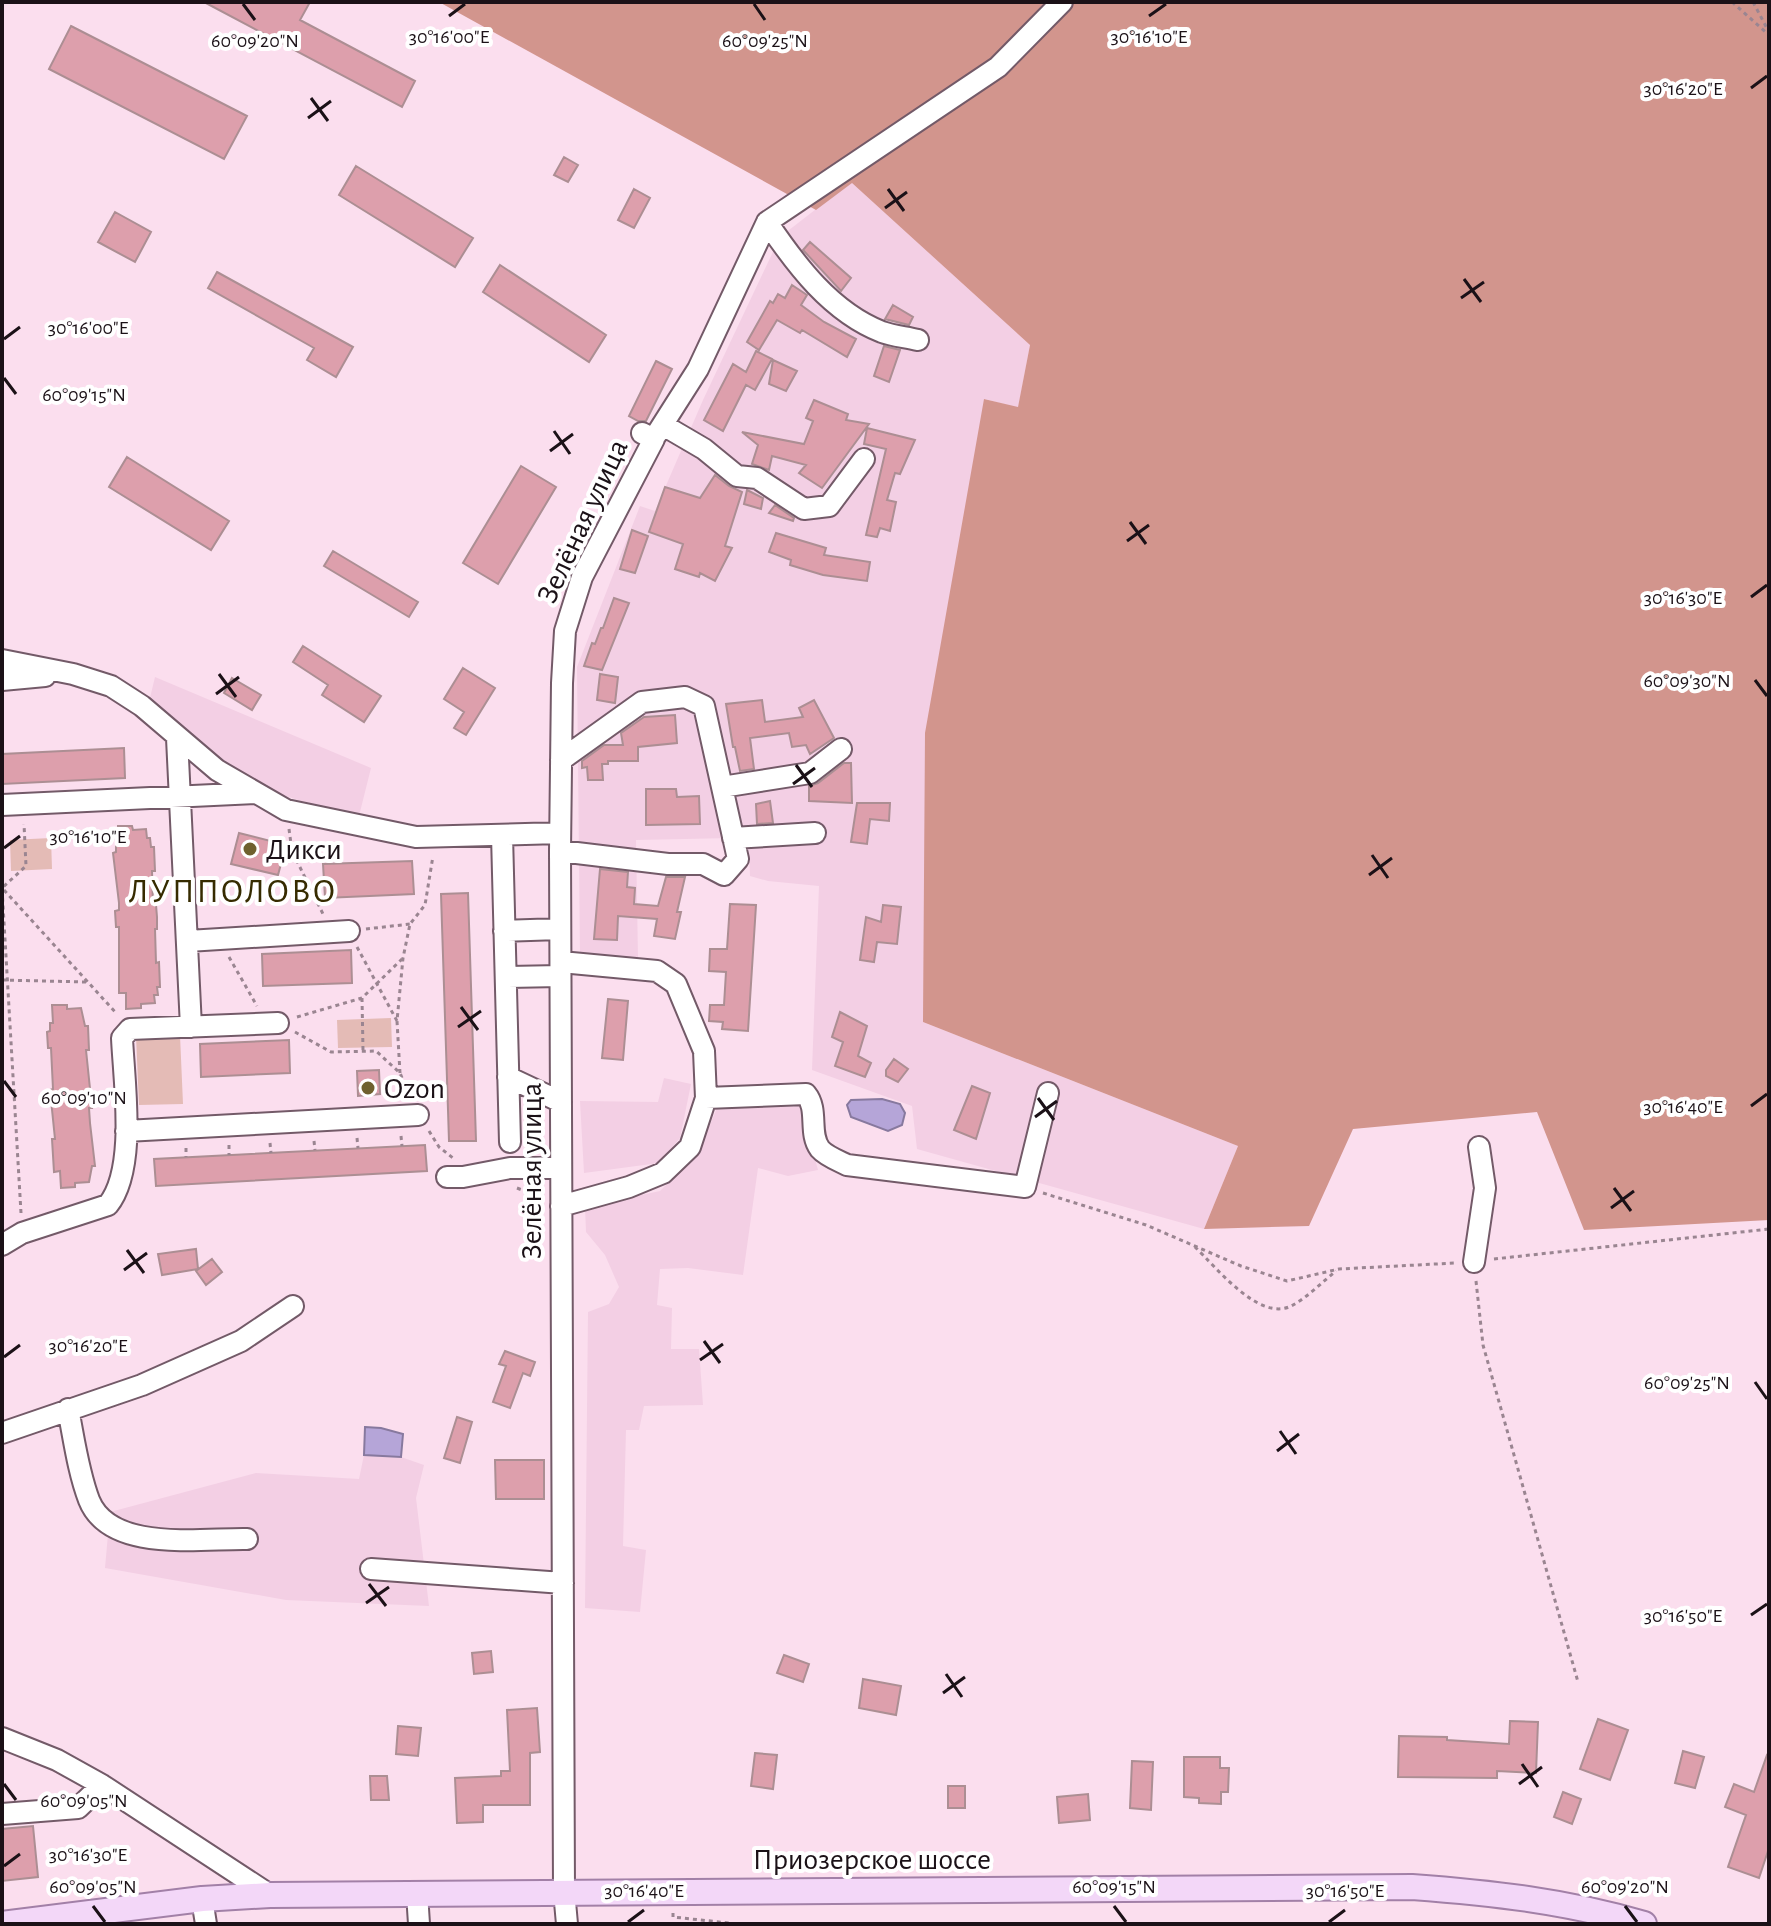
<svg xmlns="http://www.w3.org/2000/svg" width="1771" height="1926" font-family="'Alegreya Sans',sans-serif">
	<rect width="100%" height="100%" fill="#fbdeee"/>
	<path fill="#f3cfe4" d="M851 182 1030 345 1018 408 985 399 923 1022 1238 1146 1204 1229 917 1149 912 1106 812 1070 819 886 768 881 750 876 749 847 733 838 636 840 638 959 580 954 577 667 640 506 655 511 703 400 780 237Z
		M155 677 371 768 358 820 271 791 203 748 149 702Z
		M664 1078 691 1084 680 1138 659 1163 584 1173 580 1101 658 1102Z
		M809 1106V1137L818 1170 788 1176 758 1168 743 1275 688 1268 660 1269 657 1305 672 1308 671 1349H699L703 1405 644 1406 639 1430H626L623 1546 646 1550 640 1612 585 1608 588 1312 609 1304 619 1287 605 1255 586 1232 585 1207 660 1191 698 1153 717 1108Z
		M364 1455 401 1457 424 1465 416 1498 429 1606 286 1600 105 1568 110 1512 256 1473 359 1479Z"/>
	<path fill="#e4bbb6" d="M51 838 52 869 11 871 10 840Z
		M391 1018 392 1047 338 1048 337 1020Z
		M180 1035 183 1104 139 1105 136 1036Z"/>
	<path fill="#d2958d" d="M439 2H1769V1220L1584 1230 1537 1112 1353 1129 1309 1226 1204 1229 1238 1146 923 1022 925 733 984 399 1018 407 1030 345 852 183 816 210Z"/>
	<path fill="#b5a5d8" stroke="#87799e" stroke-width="2" d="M882 1099 900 1104 905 1113 902 1125 888 1131 851 1117 847 1105 851 1100Z
		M365 1427 381 1428 403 1434 401 1457 364 1455Z"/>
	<path fill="#dd9fac" stroke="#ac8e93" stroke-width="2" d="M204 2H310L300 20 415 81 402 107Z
		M71 26 247 116 224 159 49 69Z
		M564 157 578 165 568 182 554 175Z
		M356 166 473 238 455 267 339 195Z
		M634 189 650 198 634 228 618 220Z
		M115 212 151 232 135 262 98 242Z
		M810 242 851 278 841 291 803 250Z
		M500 265 606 335 589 362 483 292Z
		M217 272 353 347 336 377 307 360 314 348 208 288Z
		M792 285 807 295 801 305 824 322 856 339 847 357 802 330 800 333 777 320 759 350 747 342 770 301 773 303 778 294 785 298Z
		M893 305 913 317 909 325 885 319Z
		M884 346 900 350 889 382 874 376Z
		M756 351 772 359 755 390 746 385 723 431 704 420 733 364 746 372Z
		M773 360 797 371 786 391 769 384Z
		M656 361 672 369 646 421H638L629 416Z
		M814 400 848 414 846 420 869 424 822 488 799 473 806 465 772 456 769 470 752 464 758 445 742 432 804 444 813 421 806 418Z
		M867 428 915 440 900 474 895 473 887 500 896 502 890 531 880 528 877 537 866 535 886 449 864 444Z
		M127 457 229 521 211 550 109 487Z
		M521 466 556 487 498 584 463 563Z
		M715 475 729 486 742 492 725 546 732 548 715 581 700 573 699 577 675 569 683 544 649 532 665 487 700 498Z
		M747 490 763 498 761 509 744 504Z
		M775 505 794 518 793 521 769 513Z
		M632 530 648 536 635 573 620 569Z
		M776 533 826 548 824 555 870 562 867 581 823 575 790 565 791 560 769 552Z
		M333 551 418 602 409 617 324 566Z
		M614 598 629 603 602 670 584 666 592 643 595 644 601 628H603Z
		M303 646 381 696 364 722 322 695 328 685 293 662Z
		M463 668 495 688 466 735 454 728 464 712 444 699Z
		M600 674 618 677 615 703 597 700Z
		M232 678 261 695 252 710 224 693Z
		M762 700 765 722 803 717 799 708 814 700 834 738 810 754 806 745 792 747 789 733 750 738 754 769 740 771 735 747H733L726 704Z
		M675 715 677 743 638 747V761H608V764H602L603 780H588L587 767 582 768V761L604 745H623L621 733 644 717Z
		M124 748 125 778 2 784V754Z
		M844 763H851L852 803 809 801V786L818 783Z
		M646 789H676L677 797 699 796 700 824 646 825Z
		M770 801 773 823 757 824 756 804Z
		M857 803H890L889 821 870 819 867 844 851 842Z
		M118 826H132L133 830 146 829 147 838H150L151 847H154L155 871H152L153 905H156L157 917V929H155L156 963 159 962 160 987H157L158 995H154L155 1003 141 1004V1008L126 1009V993H119V927H116L115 911 119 910V903L113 853 116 852V844H118Z
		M239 833 286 845 278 875 231 864Z
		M412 861 414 894 325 898 323 864Z
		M600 869 628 872 627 887 635 888 634 904 658 906 666 877H685L677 912H681L675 939 654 936 657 919 618 916 617 940 594 939Z
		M468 893 476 1141H449L441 894Z
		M730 904 756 905 748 1031 722 1029 723 1022 709 1021 710 1005H724L726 972 709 971 710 949H727Z
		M883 905 901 907 897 944 877 942 874 962 860 960 866 917 881 922Z
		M351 950 352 983 263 986 262 954Z
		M608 999 628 1001 623 1060 602 1058Z
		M52 1005H67V1009L81 1008 85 1026H88L89 1050H86L92 1108H89L90 1123 95 1166H92L89 1182 75 1183V1187L61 1188 60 1171 54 1172 52 1139H55L50 1090 53 1089 51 1048H48L47 1032 50 1031V1023H53Z
		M840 1012 867 1026 858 1056 871 1063 865 1077 835 1066 843 1042 832 1037Z
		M289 1040 290 1073 201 1077 200 1044Z
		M894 1059 908 1069 898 1082 886 1076V1070Z
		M379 1070 380 1094 358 1096 357 1071Z
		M972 1086 990 1093 976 1139 954 1130Z
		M425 1145 427 1171 156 1186 154 1159Z
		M196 1249 198 1269 162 1275 158 1254Z
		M212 1259 222 1272 206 1285 196 1271Z
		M505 1351 535 1362 530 1376 523 1373 510 1408 493 1402 506 1366 499 1364Z
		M457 1417 472 1422 460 1463 444 1458Z
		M495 1460H544V1499H496Z
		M491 1651 493 1672 474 1674 472 1653Z
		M784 1655 809 1664 803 1682 777 1673Z
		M863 1679 901 1686 896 1715 859 1708Z
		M537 1708 540 1752 530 1753V1805H483V1822L457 1823 455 1778 501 1776V1771H510L507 1710Z
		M1598 1719 1628 1730 1610 1780 1580 1769Z
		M1510 1721 1538 1722 1536 1773 1497 1771V1778L1398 1777 1399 1736 1447 1737V1740L1509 1744Z
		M398 1726 421 1728 418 1756 396 1754Z
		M1683 1751 1704 1757 1695 1788 1675 1783Z
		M755 1753 777 1755 773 1789 751 1786Z
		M1767 1755 1769 1756V1848L1759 1878 1728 1867 1746 1815 1725 1807 1734 1784 1754 1792Z
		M1184 1757H1220V1768H1229L1228 1792H1221V1804L1199 1803V1798L1184 1797Z
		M1132 1761 1153 1762 1151 1810 1130 1808Z
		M370 1776H387L389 1800H371Z
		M948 1786H965V1808H948Z
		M1563 1792 1581 1799 1572 1824 1554 1817Z
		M1088 1794 1090 1820 1059 1823 1057 1797Z
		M33 1826 38 1877 2 1881V1829Z"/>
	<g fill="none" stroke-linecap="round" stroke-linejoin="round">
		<g stroke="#735a68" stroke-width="24">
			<path id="minor" d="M767 222 998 67 1062 2
				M767 222C796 265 831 312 882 332 893 336 906 337 918 340
				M663 425 704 449 737 476 757 478 804 509 829 506 864 459
				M656 435 698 369 767 222
				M2 660 73 674 111 686 142 706 217 770 286 810 416 837 560 833
				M2 680 45 676
				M177 738 191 1027
				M722 787 810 773 841 749
				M2 805 256 793
				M502 835 510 1142
				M733 838 815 833
				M560 851 668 864H703L724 875 738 859 704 706 685 697 642 702 561 760
				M504 931 560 929
				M188 941 349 931
				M561 962 657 971 676 984 704 1051 706 1098 690 1147 663 1173 629 1187 561 1206
				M506 977 560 976
				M508 1077 561 1102
				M706 1098 806 1094C819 1110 808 1133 820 1149 826 1156 839 1161 847 1165L1025 1187 1048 1093
				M126 1131 418 1115
				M447 1177H463L510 1168H561
				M2 1245 22 1233 108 1205C137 1169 124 1083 122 1038L130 1029 278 1023
				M1474 1262 1485 1188 1479 1147
				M68 1409C74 1439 78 1471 89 1500 110 1553 201 1538 247 1539
				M2 1433 142 1385 241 1341 293 1306
				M371 1569 563 1583
				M2 1738 57 1760 102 1785 270 1895
				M2 1814 78 1808 102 1785
				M417 1893 419 1924
				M202 1899 206 1924
				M567 1924 564 1891 560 851 562 683 565 631 582 577 654 439 642 433"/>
		</g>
		<g stroke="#a280a7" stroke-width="28">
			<path id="major" d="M2 1924 202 1899 270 1895 1412 1887C1492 1893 1566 1901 1644 1924"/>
		</g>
		<path stroke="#9a8591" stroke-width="3" stroke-dasharray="4 4" stroke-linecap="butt" d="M1732 2 1769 35
			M1753 2 1769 32
			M289 829 292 851 323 914
			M4 890 117 1014
			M366 929 410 924
			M357 947 397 1021
			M229 957 257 1006
			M2 980 86 982
			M362 998 363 1050
			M297 1017 362 998 402 959
			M295 1032 331 1052 376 1051 400 1073 410 1097
			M400 1073 397 1021 403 958 410 924 425 905 433 856
			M429 1131 439 1147 453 1158
			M401 1136 402 1146
			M357 1138 358 1148
			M314 1141 315 1150
			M270 1143 271 1153
			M229 1145V1155
			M186 1148V1157
			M517 1188 544 1199
			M1043 1193 1146 1225 1241 1266 1287 1281 1339 1269 1455 1263
			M21 1213 2 888 26 866 24 824
			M1195 1247C1216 1267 1259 1322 1291 1306 1307 1298 1322 1282 1336 1271
			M1494 1259 1769 1229
			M1476 1281 1483 1345 1578 1682
			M673 1913V1917L738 1924"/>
		<use href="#minor" stroke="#fff" stroke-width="20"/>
		<use href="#major" stroke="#f3d7f8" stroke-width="24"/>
	</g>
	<path fill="none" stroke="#1b1117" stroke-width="3" d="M243 4 255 20M754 4 765 20M449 16 465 4M1149 16 1166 4M1751 88 1767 76M311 98 328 121M308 118 331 101M888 189 904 211M885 208 907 192M1464 279 1481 302M1461 298 1484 282M4 339 20 327M4 378 16 394M554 431 570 454M550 451 573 434M1130 522 1146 544M1127 541 1149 525M1751 597 1767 585M219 674 236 697M1755 680 1767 696M216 694 239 677M796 765 812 787M793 784 815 768M4 848 20 836M1372 855 1388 878M1369 875 1392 858M461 1007 478 1030M458 1027 481 1011M4 1081 16 1097M1038 1098 1054 1120M1751 1106 1767 1094M1035 1117 1057 1101M1614 1188 1631 1211M1611 1208 1634 1191M127 1250 144 1273M124 1270 147 1253M704 1341 720 1363M4 1357 20 1345M700 1360 723 1344M1755 1382 1767 1399M1280 1431 1296 1454M1277 1451 1299 1434M369 1584 386 1606M366 1603 389 1587M1751 1615 1767 1604M946 1674 962 1697M943 1693 965 1677M1522 1764 1538 1787M4 1784 16 1800M1519 1784 1542 1767M4 1866 20 1854M93 1906 105 1922M1114 1906 1126 1922M1625 1906 1637 1922M628 1922 644 1910M1329 1922 1345 1910"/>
	<g fill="#6f602e" stroke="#fff" stroke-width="3">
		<circle cx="250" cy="849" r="8"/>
		<circle cx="368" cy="1088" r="8"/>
	</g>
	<g text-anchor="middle" stroke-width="8" stroke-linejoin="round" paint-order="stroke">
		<g font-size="30" fill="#1b1117" stroke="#fff">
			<text transform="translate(582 521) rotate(-65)" y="10">Зелёная улица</text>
			<text transform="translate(531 1171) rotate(-90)" y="10">Зелёная улица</text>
			<text x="872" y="1869">Приозерское шоссе</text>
		</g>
		<g font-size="30" fill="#1b1117" stroke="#fff" text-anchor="start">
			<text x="266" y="859">Дикси</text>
			<text x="384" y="1098">Ozon</text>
		</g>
		<g font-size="34" letter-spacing="2" fill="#362b00" stroke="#fff">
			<text x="233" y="902">ЛУППОЛОВО</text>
		</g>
	</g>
	<g font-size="20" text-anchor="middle" fill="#1b1117" stroke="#fff" stroke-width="8" stroke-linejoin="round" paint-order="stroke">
		<text x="449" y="43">30°16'00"E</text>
		<text x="1149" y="43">30°16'10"E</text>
		<text x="255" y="47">60°09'20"N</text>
		<text x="765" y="47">60°09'25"N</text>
		<text x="1683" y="95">30°16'20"E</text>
		<text x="88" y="334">30°16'00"E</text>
		<text x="84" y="401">60°09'15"N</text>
		<text x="1683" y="604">30°16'30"E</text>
		<text x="1687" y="687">60°09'30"N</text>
		<text x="88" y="843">30°16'10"E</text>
		<text x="84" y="1104">60°09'10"N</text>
		<text x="1683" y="1113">30°16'40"E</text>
		<text x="88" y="1352">30°16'20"E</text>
		<text x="1687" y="1389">60°09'25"N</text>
		<text x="1683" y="1622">30°16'50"E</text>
		<text x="84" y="1807">60°09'05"N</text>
		<text x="88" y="1861">30°16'30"E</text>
		<text x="93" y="1893">60°09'05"N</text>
		<text x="1114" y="1893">60°09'15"N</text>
		<text x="1625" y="1893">60°09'20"N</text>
		<text x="644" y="1897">30°16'40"E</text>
		<text x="1345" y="1897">30°16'50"E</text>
	</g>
	<rect width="1771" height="1926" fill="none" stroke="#1b1117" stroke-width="8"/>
</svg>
